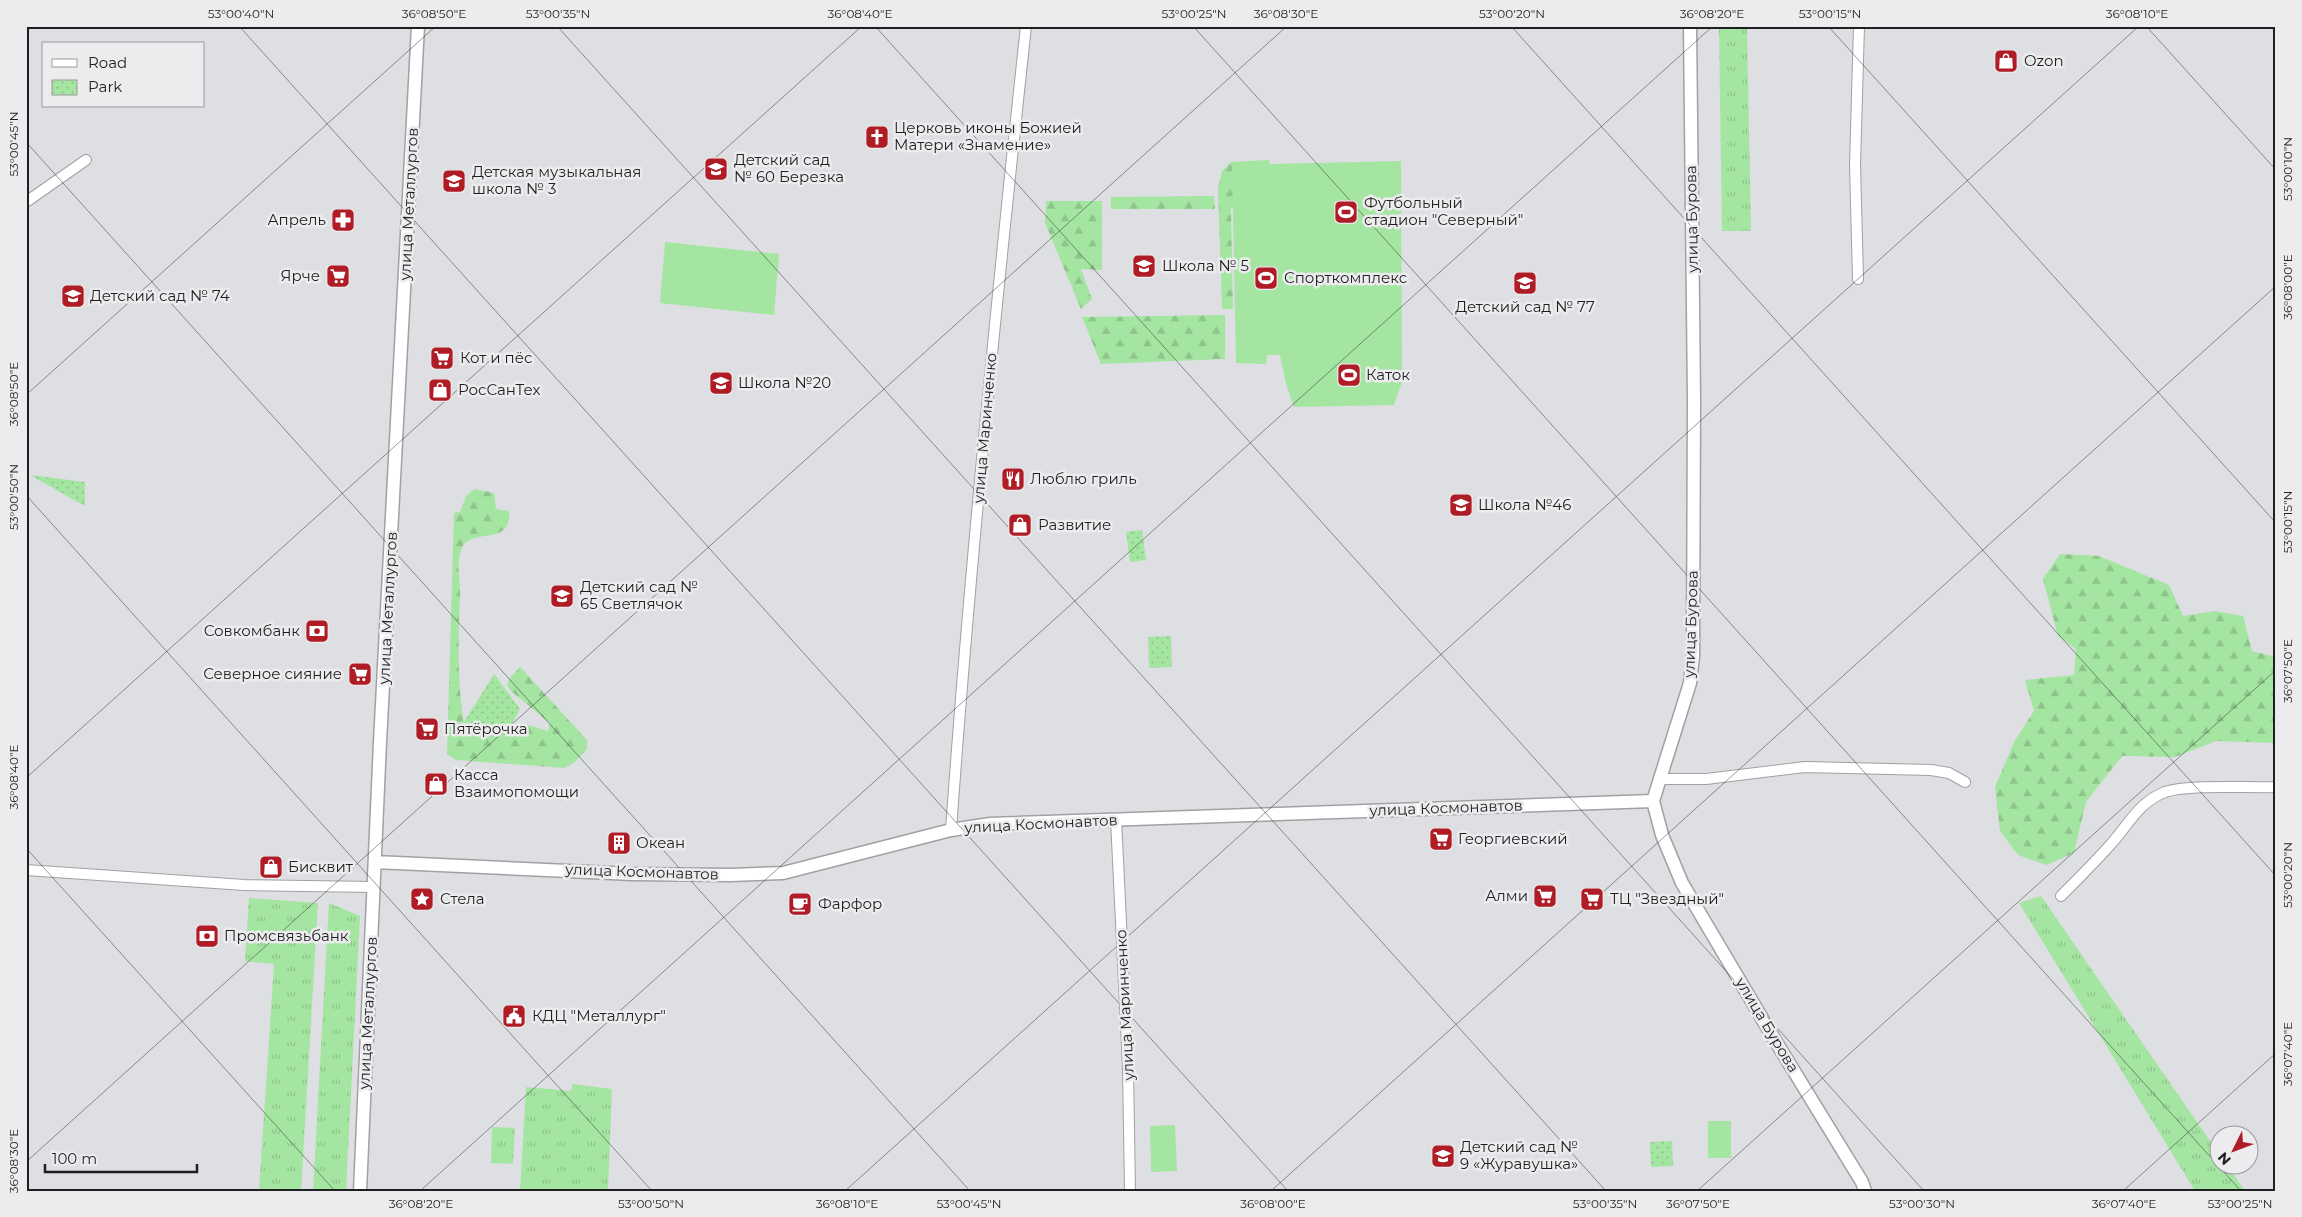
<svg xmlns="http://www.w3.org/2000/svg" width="2302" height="1217" font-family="Montserrat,sans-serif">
	<defs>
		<pattern id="grass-tufts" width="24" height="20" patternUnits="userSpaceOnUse" patternTransform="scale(1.25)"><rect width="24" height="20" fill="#a5e5a2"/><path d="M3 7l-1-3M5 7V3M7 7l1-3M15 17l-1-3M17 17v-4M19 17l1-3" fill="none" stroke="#8ec48b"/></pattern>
		<pattern id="forest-firs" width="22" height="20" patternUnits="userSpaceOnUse" patternTransform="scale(1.25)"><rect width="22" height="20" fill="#a5e5a2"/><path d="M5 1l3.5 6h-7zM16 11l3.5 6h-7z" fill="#8ec48b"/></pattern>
		<pattern id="park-dots" width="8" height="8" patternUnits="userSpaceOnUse" patternTransform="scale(1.25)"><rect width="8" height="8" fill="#a5e5a2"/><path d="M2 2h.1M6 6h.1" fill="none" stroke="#8ec48b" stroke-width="1.8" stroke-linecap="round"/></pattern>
	</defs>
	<rect width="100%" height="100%" fill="#dedfe2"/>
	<path fill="url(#grass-tufts)" d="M1719 26H1747L1751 231H1722Z
		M2041 896 2219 1154 2220 1164 2227 1165 2245 1191H2195L2019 903Z
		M249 898 318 903 301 1191H259L274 964 245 961Z
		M329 903 360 916 346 1191H313Z
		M573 1084 612 1089 608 1191H520L526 1087 571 1091Z
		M492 1127 515 1128 513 1164 491 1163Z"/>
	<path fill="url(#forest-firs)" d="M1269 160 1273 183 1240 200 1231 208 1233 309H1222L1218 188 1222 171 1231 162Z
		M1214 196 1215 209H1111V197Z
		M1046 201H1102V270L1081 269 1092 299 1081 309 1045 223Z
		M1225 315V359L1101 364 1082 317Z
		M474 489 494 493 496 509 509 511C513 547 470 527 462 548 455 566 461 580 460 597 458 641 457 686 465 730L479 725C492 731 502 733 515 730L517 725 525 724 548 731 550 723 512 692 507 685 509 679 520 667 587 740V749L575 762 564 768 456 760 447 754 454 513 460 512 466 496Z
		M2060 554 2099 556 2169 585 2183 616 2215 611 2243 616 2252 651 2276 657V743L2216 741 2175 757 2122 756 2086 802 2074 853 2046 865 2018 855 2000 831 1995 787 2014 742 2034 711 2025 680 2074 675 2076 649 2058 636 2043 579Z"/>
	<path fill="url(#park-dots)" d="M30 475 85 482V506Z
		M1142 530 1146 560 1130 562 1126 532Z
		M1171 636 1172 667 1149 668 1148 637Z
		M494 674 520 709 512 724 503 732 491 731 480 725 472 734 465 730 464 722Z
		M1672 1141 1673 1166 1651 1167 1650 1142Z"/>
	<path fill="#a5e5a2" d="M1401 161 1402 382 1394 405 1294 407 1286 384 1280 355H1267L1266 364 1236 363 1232 165Z
		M665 242 779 254 774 315 660 303Z
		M1708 1121H1731V1158H1708Z
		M1175 1125 1177 1171 1151 1172 1150 1126Z"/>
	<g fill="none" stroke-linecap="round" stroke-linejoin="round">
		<g stroke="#a1a1a4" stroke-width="12">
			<path id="minor" d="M26 202 86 160
				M1858 279 1855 164 1859 26
				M1660 779H1706L1805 767 1931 770 1949 773 1965 782
				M1116 819 1128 1067 1130 1191
				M951 830C970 562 997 294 1026 26
				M26 870 244 885 374 887
				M2061 896C2078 879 2095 862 2111 844 2129 824 2139 802 2165 792 2189 784 2248 788 2276 787"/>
		</g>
		<g stroke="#a1a1a4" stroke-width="15">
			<path id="major" d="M1690 26 1694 399 1693 656 1690 683 1653 801 1662 835 1682 883 1773 1037 1862 1182 1865 1191
				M375 862 633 874 731 875 783 873 951 830 990 824 1653 801
				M360 1191 380 742 418 26"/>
		</g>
		<use href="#minor" stroke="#fff" stroke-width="10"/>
		<use href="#major" stroke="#fff" stroke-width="12"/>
	</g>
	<path fill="none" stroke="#1f1f20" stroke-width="1" stroke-opacity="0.45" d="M239 26 1288 1191M557 26 1606 1191M875 26 1924 1191M1193 26 2241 1191M1511 26 2276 876M1828 26 2276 523M2146 26 2276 170M26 142 970 1191M26 395 436 26M26 495 652 1191M26 778 862 26M26 848 335 1191M26 1162 1287 26M420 1191 1713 26M845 1191 2139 26M1271 1191 2276 286M1697 1191 2276 670M2123 1191 2276 1053"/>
	<defs>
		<g id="shop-square" transform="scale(1.25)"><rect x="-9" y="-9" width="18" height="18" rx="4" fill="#af1c26" stroke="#ececef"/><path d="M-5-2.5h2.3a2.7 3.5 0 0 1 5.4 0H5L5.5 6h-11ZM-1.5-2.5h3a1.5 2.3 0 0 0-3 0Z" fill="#fff"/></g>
		<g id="church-square" transform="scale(1.25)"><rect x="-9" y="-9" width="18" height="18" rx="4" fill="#af1c26" stroke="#ececef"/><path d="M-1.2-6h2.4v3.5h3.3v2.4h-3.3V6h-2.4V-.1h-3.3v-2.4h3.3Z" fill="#fff"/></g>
		<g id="school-square" transform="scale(1.25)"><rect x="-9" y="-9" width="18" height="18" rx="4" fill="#af1c26" stroke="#ececef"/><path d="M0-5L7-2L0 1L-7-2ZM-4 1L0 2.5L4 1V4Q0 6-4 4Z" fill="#fff"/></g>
		<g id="stadium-square" transform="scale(1.25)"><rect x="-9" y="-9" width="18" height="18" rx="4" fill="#af1c26" stroke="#ececef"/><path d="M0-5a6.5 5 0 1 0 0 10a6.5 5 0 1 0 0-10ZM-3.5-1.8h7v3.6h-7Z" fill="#fff"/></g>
		<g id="pharmacy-square" transform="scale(1.25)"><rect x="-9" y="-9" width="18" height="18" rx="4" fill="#af1c26" stroke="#ececef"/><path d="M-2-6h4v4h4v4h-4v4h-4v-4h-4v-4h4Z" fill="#fff"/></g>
		<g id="supermarket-square" transform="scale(1.25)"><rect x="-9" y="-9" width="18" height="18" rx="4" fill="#af1c26" stroke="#ececef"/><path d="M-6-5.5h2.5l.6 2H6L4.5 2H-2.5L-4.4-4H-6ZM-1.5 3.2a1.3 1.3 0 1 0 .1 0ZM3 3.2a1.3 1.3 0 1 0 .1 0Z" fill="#fff"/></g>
		<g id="restaurant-square" transform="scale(1.25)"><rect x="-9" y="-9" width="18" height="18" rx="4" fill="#af1c26" stroke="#ececef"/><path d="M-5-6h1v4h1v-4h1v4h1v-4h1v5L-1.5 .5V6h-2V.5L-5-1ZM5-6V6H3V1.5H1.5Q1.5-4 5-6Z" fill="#fff"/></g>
		<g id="bank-square" transform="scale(1.25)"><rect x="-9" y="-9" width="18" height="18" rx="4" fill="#af1c26" stroke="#ececef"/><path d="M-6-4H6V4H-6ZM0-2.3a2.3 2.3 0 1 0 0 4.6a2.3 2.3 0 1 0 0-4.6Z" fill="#fff"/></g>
		<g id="building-square" transform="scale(1.25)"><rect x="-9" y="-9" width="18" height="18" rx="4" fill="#af1c26" stroke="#ececef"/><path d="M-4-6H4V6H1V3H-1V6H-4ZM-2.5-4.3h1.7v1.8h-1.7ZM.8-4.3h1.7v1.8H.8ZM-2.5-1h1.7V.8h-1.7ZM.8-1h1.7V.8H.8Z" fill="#fff"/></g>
		<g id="sight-square" transform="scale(1.25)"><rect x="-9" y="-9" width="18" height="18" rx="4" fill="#af1c26" stroke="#ececef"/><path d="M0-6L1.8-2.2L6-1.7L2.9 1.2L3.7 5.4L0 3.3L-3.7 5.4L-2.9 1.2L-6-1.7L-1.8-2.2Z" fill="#fff"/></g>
		<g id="cafe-square" transform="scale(1.25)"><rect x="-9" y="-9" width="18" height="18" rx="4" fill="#af1c26" stroke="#ececef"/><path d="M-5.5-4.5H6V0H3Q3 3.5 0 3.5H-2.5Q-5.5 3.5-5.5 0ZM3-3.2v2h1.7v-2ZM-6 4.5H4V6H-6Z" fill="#fff"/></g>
		<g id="civic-square" transform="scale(1.25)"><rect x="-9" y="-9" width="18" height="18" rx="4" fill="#af1c26" stroke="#ececef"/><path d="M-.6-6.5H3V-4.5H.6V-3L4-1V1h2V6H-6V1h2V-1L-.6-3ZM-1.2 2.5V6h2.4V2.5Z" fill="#fff"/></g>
	</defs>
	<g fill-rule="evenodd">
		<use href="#shop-square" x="2006" y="61"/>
		<use href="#church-square" x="877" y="137"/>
		<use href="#school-square" x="716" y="169"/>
		<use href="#school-square" x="454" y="181"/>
		<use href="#stadium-square" x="1346" y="212"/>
		<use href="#pharmacy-square" x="343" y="220"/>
		<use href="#school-square" x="1144" y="266"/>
		<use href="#supermarket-square" x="338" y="276"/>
		<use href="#stadium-square" x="1266" y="278"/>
		<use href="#school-square" x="1525" y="283"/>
		<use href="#school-square" x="73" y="296"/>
		<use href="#supermarket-square" x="442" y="358"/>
		<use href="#stadium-square" x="1349" y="375"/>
		<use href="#school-square" x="721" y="383"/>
		<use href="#shop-square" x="440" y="390"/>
		<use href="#restaurant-square" x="1013" y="479"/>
		<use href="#school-square" x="1461" y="505"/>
		<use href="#shop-square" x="1020" y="525"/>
		<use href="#school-square" x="562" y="596"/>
		<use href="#bank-square" x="317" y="631"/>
		<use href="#supermarket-square" x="360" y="674"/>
		<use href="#supermarket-square" x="427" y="729"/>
		<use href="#shop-square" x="436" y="784"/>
		<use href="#supermarket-square" x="1441" y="839"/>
		<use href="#building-square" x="619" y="843"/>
		<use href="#shop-square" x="271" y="867"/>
		<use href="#supermarket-square" x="1545" y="896"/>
		<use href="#sight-square" x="422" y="899"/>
		<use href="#supermarket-square" x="1592" y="899"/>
		<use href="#cafe-square" x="800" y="904"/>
		<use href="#bank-square" x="207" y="936"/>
		<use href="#civic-square" x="514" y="1016"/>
		<use href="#school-square" x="1443" y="1156"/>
	</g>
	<g text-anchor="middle" stroke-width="5" stroke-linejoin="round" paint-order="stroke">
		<g font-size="15" fill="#1f1f20" stroke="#ececef" text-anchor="start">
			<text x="2024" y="66">Ozon</text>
			<text x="894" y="133">Церковь иконы Божией<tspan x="894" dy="17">Матери «Знамение»</tspan></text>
			<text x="734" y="165">Детский сад<tspan x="734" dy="17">№ 60 Березка</tspan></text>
			<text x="472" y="177">Детская музыкальная<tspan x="472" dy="17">школа № 3</tspan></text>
			<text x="1364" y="208">Футбольный<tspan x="1364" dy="17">стадион "Северный"</tspan></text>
			<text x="326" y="225" text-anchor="end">Апрель</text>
			<text x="1162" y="271">Школа № 5</text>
			<text x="320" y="281" text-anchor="end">Ярче</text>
			<text x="1284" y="283">Спорткомплекс</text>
			<text x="90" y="301">Детский сад № 74</text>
			<text x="1525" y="312" text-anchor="middle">Детский сад № 77</text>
			<text x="460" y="363">Кот и пёс</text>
			<text x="1366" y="380">Каток</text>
			<text x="738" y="388">Школа №20</text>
			<text x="458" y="395">РосСанТех</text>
			<text x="1030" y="484">Люблю гриль</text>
			<text x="1478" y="510">Школа №46</text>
			<text x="1038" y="530">Развитие</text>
			<text x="580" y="592">Детский сад №<tspan x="580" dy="17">65 Светлячок</tspan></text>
			<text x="300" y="636" text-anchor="end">Совкомбанк</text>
			<text x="342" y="679" text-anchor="end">Северное сияние</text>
			<text x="444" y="734">Пятёрочка</text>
			<text x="454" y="780">Касса<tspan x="454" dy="17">Взаимопомощи</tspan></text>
			<text x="1458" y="844">Георгиевский</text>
			<text x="636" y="848">Океан</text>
			<text x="288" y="872">Бисквит</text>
			<text x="1528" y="901" text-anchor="end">Алми</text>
			<text x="440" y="904">Стела</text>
			<text x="1610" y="904">ТЦ "Звездный"</text>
			<text x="818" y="909">Фарфор</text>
			<text x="224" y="941">Промсвязьбанк</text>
			<text x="532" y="1021">КДЦ "Металлург"</text>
			<text x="1460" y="1152">Детский сад №<tspan x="1460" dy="17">9 «Журавушка»</tspan></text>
		</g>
		<g font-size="15" fill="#1f1f20" stroke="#ececef">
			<text transform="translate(409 204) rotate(-87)" y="5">улица Металлургов</text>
			<text transform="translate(1692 219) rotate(-91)" y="5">улица Бурова</text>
			<text transform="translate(985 428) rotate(-85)" y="5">улица Маринченко</text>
			<text transform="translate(388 608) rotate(-87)" y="5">улица Металлургов</text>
			<text transform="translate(1691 624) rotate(-88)" y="5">улица Бурова</text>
			<text transform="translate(1446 808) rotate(-2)" y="5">улица Космонавтов</text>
			<text transform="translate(1041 824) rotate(-3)" y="5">улица Космонавтов</text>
			<text transform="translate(642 872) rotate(2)" y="5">улица Космонавтов</text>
			<text transform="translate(1125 1005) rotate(-93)" y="5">улица Маринченко</text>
			<text transform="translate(368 1013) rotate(-87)" y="5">улица Металлургов</text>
			<text transform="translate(1767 1025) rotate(59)" y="5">улица Бурова</text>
		</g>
	</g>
	<rect width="2302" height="1217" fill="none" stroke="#ececef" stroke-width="55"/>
	<rect x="42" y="42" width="162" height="65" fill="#ececef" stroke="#9a9a9c"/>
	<rect x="52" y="59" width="25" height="8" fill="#ffffff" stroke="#9a9a9c"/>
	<text x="88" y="68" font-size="15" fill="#1f1f20">Road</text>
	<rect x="52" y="80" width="25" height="15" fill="url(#park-dots)" stroke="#9a9a9c"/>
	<text x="88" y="92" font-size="15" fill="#1f1f20">Park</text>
	<g transform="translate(2234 1150) rotate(228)"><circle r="24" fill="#ececef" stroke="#9a9a9c"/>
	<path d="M0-4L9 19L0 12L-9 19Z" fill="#af1c26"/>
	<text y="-8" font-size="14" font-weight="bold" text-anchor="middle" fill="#1f1f20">N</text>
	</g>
	<path d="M45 1164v8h152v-8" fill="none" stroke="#1f1f20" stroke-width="2.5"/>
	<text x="52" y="1164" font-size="15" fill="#1f1f20" stroke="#ececef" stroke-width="4" paint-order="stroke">100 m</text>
	<rect x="28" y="28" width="2246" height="1162" fill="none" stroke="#1f1f20" stroke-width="2"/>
	<g font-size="12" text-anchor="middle" fill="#1f1f20">
		<text x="241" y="18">53°00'40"N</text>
		<text x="434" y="18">36°08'50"E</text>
		<text x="558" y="18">53°00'35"N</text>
		<text x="860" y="18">36°08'40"E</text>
		<text x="1194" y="18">53°00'25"N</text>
		<text x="1286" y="18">36°08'30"E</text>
		<text x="1512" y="18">53°00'20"N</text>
		<text x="1712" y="18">36°08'20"E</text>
		<text x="1830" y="18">53°00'15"N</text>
		<text x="2137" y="18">36°08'10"E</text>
		<text transform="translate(14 144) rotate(-90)" y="4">53°00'45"N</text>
		<text transform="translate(2288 169) rotate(-90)" y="4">53°00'10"N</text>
		<text transform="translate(2288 287) rotate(-90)" y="4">36°08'00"E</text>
		<text transform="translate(14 394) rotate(-90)" y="4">36°08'50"E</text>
		<text transform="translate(14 497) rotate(-90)" y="4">53°00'50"N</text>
		<text transform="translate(2288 522) rotate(-90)" y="4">53°00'15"N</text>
		<text transform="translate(2288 671) rotate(-90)" y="4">36°07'50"E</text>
		<text transform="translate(14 777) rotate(-90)" y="4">36°08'40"E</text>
		<text transform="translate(2288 875) rotate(-90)" y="4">53°00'20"N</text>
		<text transform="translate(2288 1054) rotate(-90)" y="4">36°07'40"E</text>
		<text transform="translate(14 1161) rotate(-90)" y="4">36°08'30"E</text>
		<text x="421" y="1208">36°08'20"E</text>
		<text x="651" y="1208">53°00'50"N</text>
		<text x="847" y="1208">36°08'10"E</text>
		<text x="969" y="1208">53°00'45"N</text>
		<text x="1273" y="1208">36°08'00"E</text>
		<text x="1605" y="1208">53°00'35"N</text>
		<text x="1698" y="1208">36°07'50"E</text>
		<text x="1922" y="1208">53°00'30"N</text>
		<text x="2124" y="1208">36°07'40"E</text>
		<text x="2240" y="1208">53°00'25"N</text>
	</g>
</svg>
